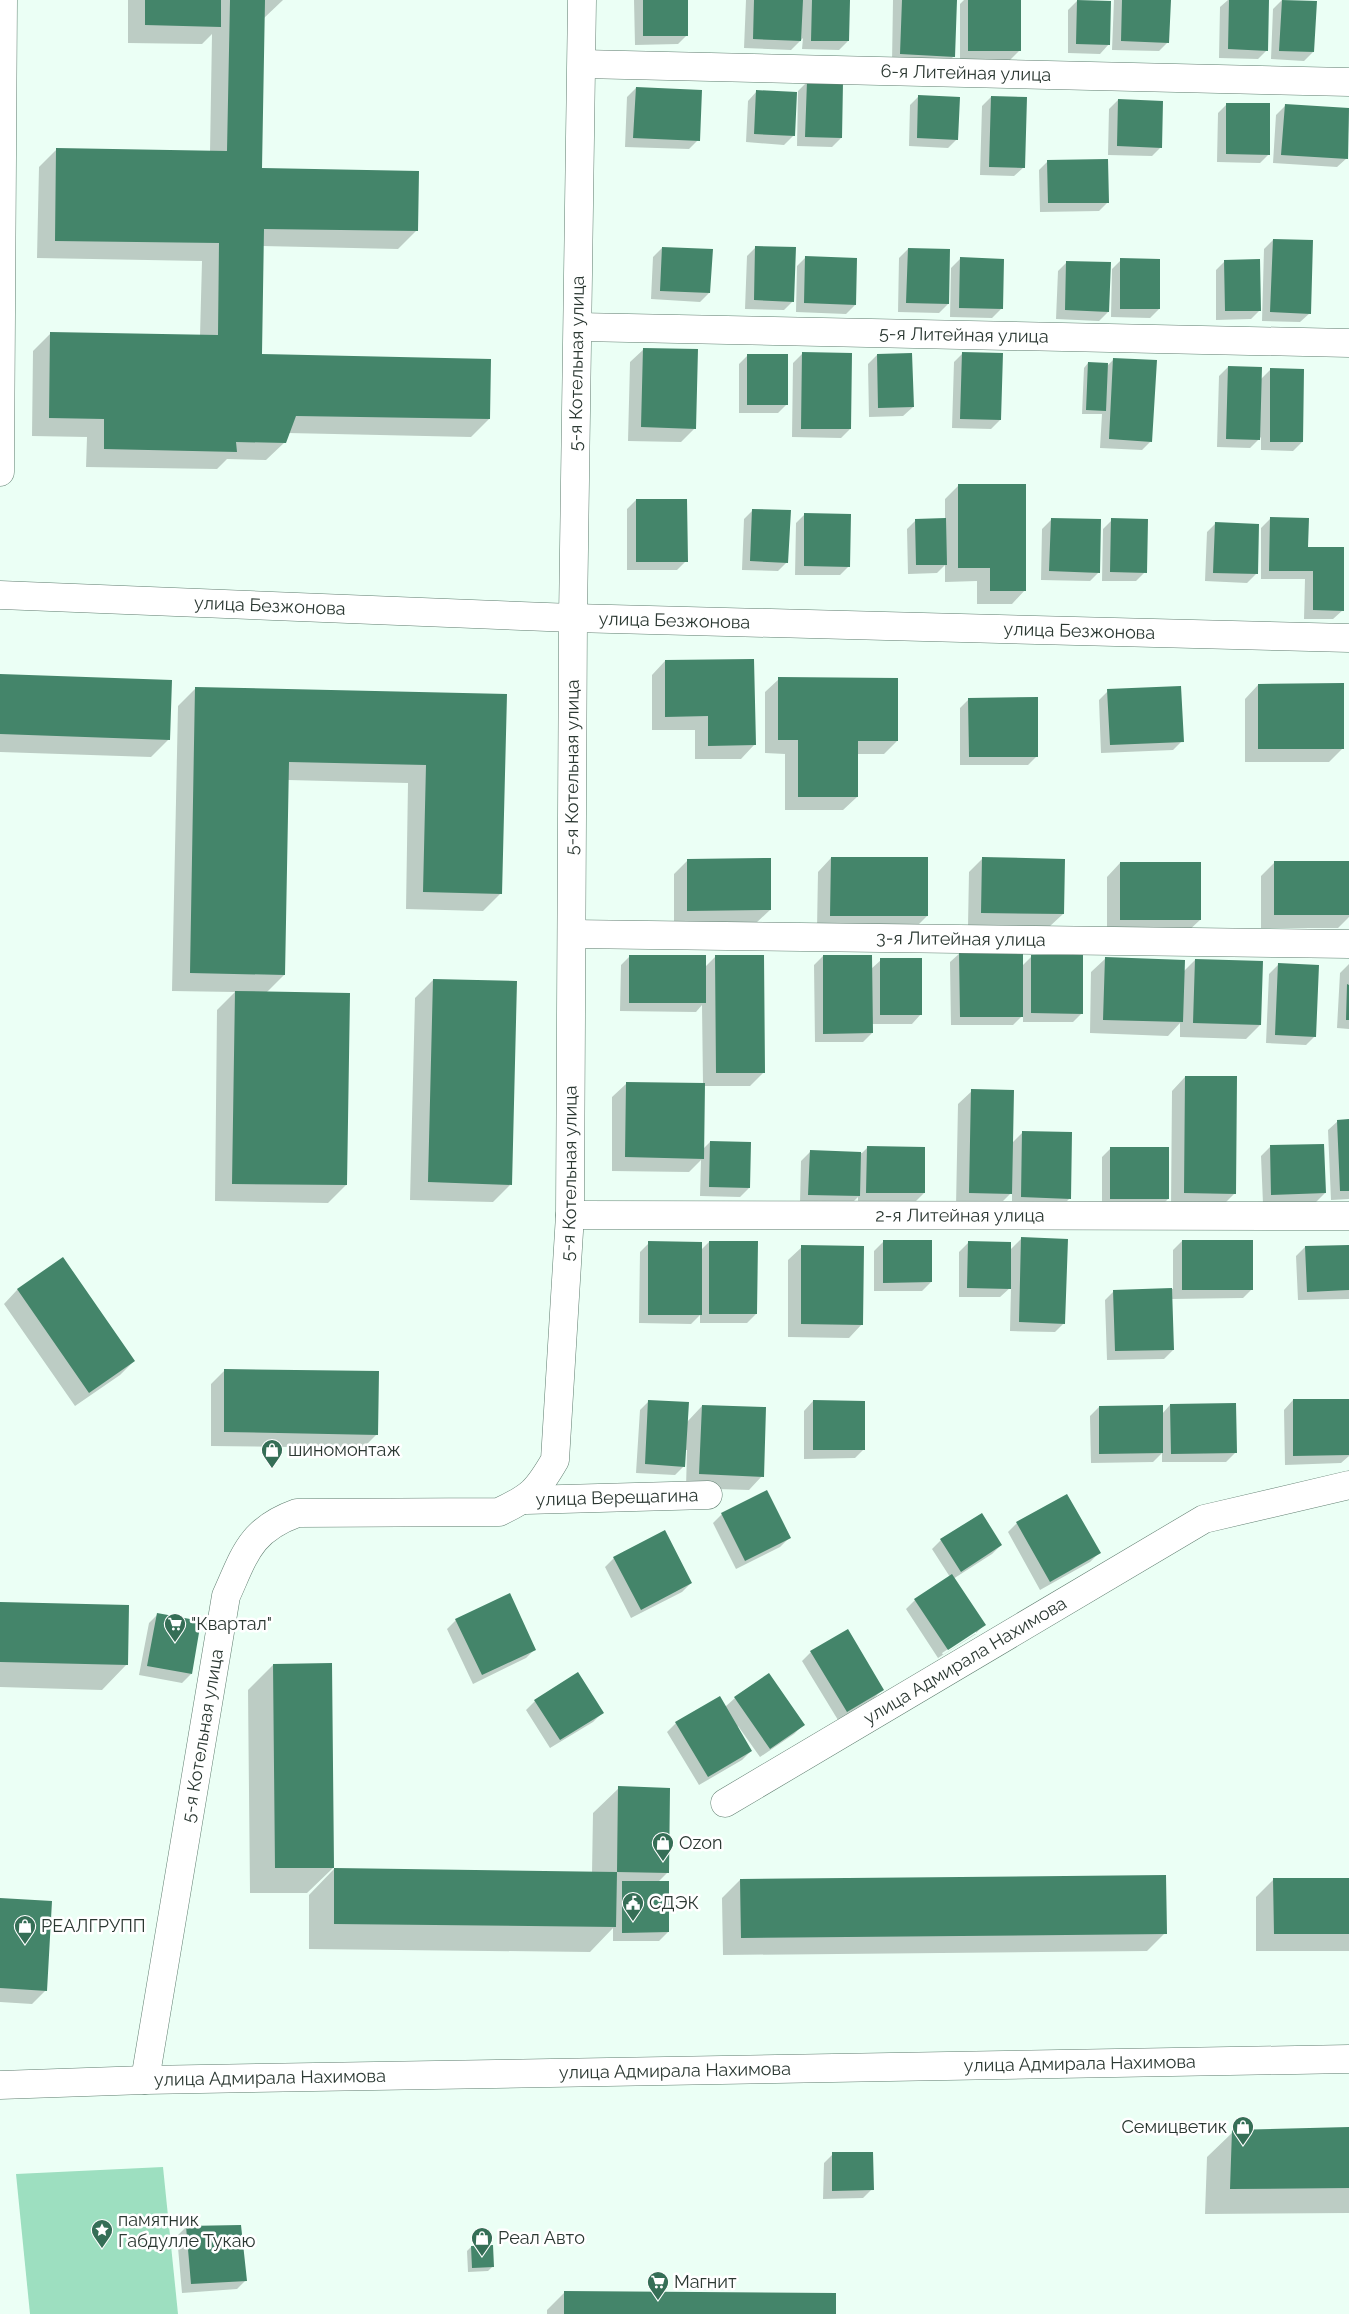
<svg xmlns="http://www.w3.org/2000/svg" width="1349" height="2314" font-family="Raleway,sans-serif">
	<rect width="100%" height="100%" fill="#ebfff5"/>
	<path fill="#9ddfc0" d="M163 2167 178 2314H30L16 2174Z"/>
	<path fill="#0003" fill-rule="evenodd" d="M128 0H283L263 19 261 169 416 231 398 249 262 246 261 356 489 419 471 437 288 433 285 442 266 460 227 459 217 469 86 467 87 437 32 436 33 351 51 333 200 336 202 261 37 258 39 167 57 149 210 152 212 34 202 44 128 43Z
		M634 0H687V35L678 44 635 45Z
		M746 0H849L848 41 839 50 802 49 803 38 791 50 744 48Z
		M893 0H956L954 56 945 65 892 63Z
		M964 0H1019V51L1010 60H960V4Z
		M1114 0H1169L1168 42 1159 51 1112 50Z
		M1228 0H1268L1267 50 1258 59 1219 58 1220 7Z
		M1282 0 1313 52 1304 61 1271 59 1273 9Z
		M1077 1 1109 44 1100 54 1068 53V10Z
		M807 82 841 138 832 147 797 146 798 91Z
		M636 88 698 140 689 149 625 147 627 97Z
		M757 91 794 135 784 145 746 142 748 101Z
		M919 96 957 139 948 148 909 146 910 105Z
		M991 97 1024 167 1014 176 980 175 982 106Z
		M1118 100 1161 147 1152 156 1108 155 1109 109Z
		M1227 104 1269 154 1260 163 1217 162 1218 113Z
		M1285 106 1349 110 1347 158 1337 167 1273 163 1276 115Z
		M1048 161 1108 202 1099 211 1040 212 1039 170Z
		M1273 240 1310 313 1300 322 1262 321 1264 249Z
		M756 247 793 301 784 310 745 309 747 256Z
		M662 248 709 293 700 302 651 299 653 257Z
		M908 249 948 304 939 313 898 312 899 258Z
		M806 257 855 305 846 314 796 312 797 266Z
		M960 259 1001 309 992 318 950 317 951 268Z
		M1121 260 1159 309 1150 318 1111 317 1112 269Z
		M1225 261 1260 310 1251 319 1216 320V270Z
		M1067 262 1108 312 1099 321 1056 319 1058 271Z
		M644 349 695 428 681 442 628 441 630 362Z
		M963 353 1000 420 991 429 952 428 954 362Z
		M802 354 850 429 841 438 792 437 793 363Z
		M748 355 787 404 778 413H739V364Z
		M877 355 913 407 903 416 869 417 868 364Z
		M1114 359 1151 441 1142 450 1100 448 1102 414H1082L1084 368 1088 363 1107 366Z
		M1228 367 1261 379 1271 369 1302 442 1293 451 1261 450V437L1250 448 1217 447 1219 376Z
		M958 486 1025 590 1012 604H977V581L945 582V565L937 573 908 574 907 529 916 520H945V499Z
		M636 500 686 561 677 570H627V509Z
		M753 510 787 562 778 571 742 570 744 519Z
		M805 514 849 566 840 575H795L796 523Z
		M1270 519 1307 549 1343 610 1333 619H1304L1305 579H1261V528Z
		M1051 520 1099 572 1090 581 1041 580 1042 529Z
		M1112 520 1145 572 1136 581H1102L1103 529Z
		M1216 523 1256 574 1247 583 1205 581 1207 532Z
		M665 661 754 745 741 759H695V730H652V675Z
		M0 675 169 739 151 757 0 752Z
		M779 679 897 741 884 754H857V797L843 810H785V754L765 753V692Z
		M1258 685 1343 748 1329 762H1245V699Z
		M196 688 505 695 501 893 483 911 406 909 408 783 288 780 284 975 266 993 346 1185 328 1203 215 1201 217 1010 235 992 172 991 178 706Z
		M1108 691 1182 741 1173 750 1101 753 1099 700Z
		M969 699 1037 756 1028 765H960V708Z
		M831 858 927 916 914 929H817L818 872Z
		M983 858 1063 914 1049 927 968 926 969 872Z
		M688 860 770 910 756 923 674 924V874Z
		M1275 862H1349V917L1338 928H1261V876Z
		M1120 863 1200 920 1186 933H1107V877Z
		M960 953 1022 966 1032 956 1082 1013 1073 1022H1023V1015L1013 1025H951L950 962Z
		M630 956 705 967 716 956 764 1072 750 1086H704L703 1149 710 1142 749 1188 740 1197 700 1196 701 1160 689 1172 612 1171V1097L626 1084 703 1085 702 1005 696 1012 620 1011 621 965Z
		M823 956 871 969 881 960 921 1014 912 1024H872V1033L863 1042H815L814 965Z
		M1105 959 1183 972 1195 960 1260 1025 1246 1039 1180 1037V1023L1168 1036 1090 1033 1091 972Z
		M1349 964V1029L1337 1028 1340 973Z
		M1278 965 1315 1036 1306 1045 1266 1043 1269 974Z
		M433 980 511 1184 493 1202 410 1200 415 998Z
		M1185 1077 1235 1193 1221 1207H1171L1172 1091Z
		M972 1091 1012 1143 1023 1132 1070 1198 1060 1208 1012 1206V1192L997 1207 956 1206 958 1104Z
		M1349 1120V1199L1331 1200 1328 1130 1338 1121Z
		M1270 1147 1325 1193 1316 1202 1263 1204 1261 1156Z
		M867 1148 924 1193 915 1202 858 1201V1197L850 1205 800 1203 801 1161 810 1152 862 1153Z
		M1111 1148 1168 1199 1159 1208H1102V1157Z
		M1021 1239 1064 1323 1055 1332 1010 1331 1011 1287 1000 1297H959V1252L968 1243 1010 1250Z
		M1182 1241 1252 1289 1243 1298 1171 1299 1173 1350 1164 1359 1107 1360 1105 1300 1114 1291 1173 1289V1250Z
		M709 1242 756 1314 747 1323H700V1315L691 1324 639 1323 640 1252 649 1243 701 1250Z
		M883 1242 931 1282 922 1291H874V1251Z
		M1349 1246V1299L1298 1300 1296 1256 1305 1247Z
		M802 1247 862 1324 849 1338 788 1337V1260Z
		M63 1259 134 1361 120 1375 75 1406 4 1304 17 1290Z
		M225 1370 377 1434 363 1448 211 1446V1384Z
		M1293 1400H1349V1456L1341 1463 1285 1465 1284 1410Z
		M649 1401 687 1422 702 1406 762 1476 749 1490 686 1488 687 1450H685L684 1466 675 1475 636 1473 640 1410Z
		M813 1401 864 1449 855 1458 804 1459V1411Z
		M1170 1405 1235 1453 1226 1462H1162V1453L1153 1462 1091 1463 1090 1416 1099 1407 1162 1414Z
		M722 1514 789 1538 780 1547 736 1569 713 1523Z
		M981 1514 1001 1545 992 1554 953 1579 984 1625 975 1634 938 1658 906 1609 915 1600 950 1577 932 1549 941 1540ZM976 1631V1634L943 1655 942 1653Z
		M1017 1523 1099 1553 1090 1562 1040 1590 1008 1532Z
		M614 1558 691 1583 682 1592 631 1618 605 1567Z
		M0 1603 127 1664 102 1690 0 1687Z
		M158 1614 191 1674 182 1683 139 1675 149 1623Z
		M456 1620 535 1649 526 1658 473 1684 447 1629Z
		M811 1652 883 1689 874 1698 838 1720 802 1661Z
		M273 1665 333 1868 307 1893H250L248 1690Z
		M769 1675 803 1725 794 1734 760 1757 738 1726 737 1727 751 1751 742 1760 699 1785 667 1732 676 1723 725 1707 735 1698Z
		M535 1701 602 1713 593 1722 550 1748 526 1710Z
		M619 1788 668 1872 658 1882 668 1932 659 1941H613V1928L590 1952 309 1949V1895L334 1869 592 1873 593 1813Z
		M1274 1879H1349V1951H1256V1897Z
		M740 1880 1165 1933 1147 1951 723 1955 722 1898Z
		M0 1899 46 1990 32 2004 0 2002Z
		M1349 2128V2213L1205 2214 1207 2157 1233 2132Z
		M833 2154 872 2189 863 2198 823 2199 824 2163Z
		M186 2227 246 2280 237 2289 182 2293 177 2236Z
		M471 2247 493 2266 488 2271 468 2272 467 2251Z
		M565 2292 835 2314H547V2310Z"/>
	<path fill="#44856a" d="M145 0H221V27L145 25Z
		M230 0H265L262 168 419 171 418 231 264 229 262 354 491 359 490 419 296 416 286 443 236 442 237 452 104 449V419L49 418 50 332 218 335 219 243 55 241 56 148 227 151Z
		M643 0H688V36H643Z
		M754 0H803L801 41 753 39Z
		M812 0H850L849 41H811Z
		M902 0H957L955 57 900 54Z
		M968 0H1021V51H968Z
		M1077 0 1111 1 1110 45 1076 44Z
		M1122 0H1171L1169 43 1121 41Z
		M1229 0H1269L1268 51 1228 49Z
		M1282 0 1317 1 1314 52 1279 51Z
		M807 81 843 82 842 138 805 137Z
		M636 87 702 90 700 141 633 138Z
		M756 90 797 92 795 136 754 134Z
		M918 95 960 97 958 140 917 138Z
		M991 96 1027 97 1025 168 989 167Z
		M1118 99 1163 101 1162 148 1117 146Z
		M1226 103H1270V155L1226 154Z
		M1285 104 1349 108 1348 159 1281 155Z
		M1108 159 1109 203H1048L1047 160Z
		M1273 239 1313 240 1311 314 1270 312Z
		M755 246 796 247 794 302 754 300Z
		M662 247 713 249 710 293 660 291Z
		M908 248 950 249 949 304 906 303Z
		M805 256 857 258 856 305 804 303Z
		M960 257 1004 259 1003 309 959 308Z
		M1120 258 1160 259V309H1120Z
		M1260 259 1261 311H1225L1224 260Z
		M1066 261 1111 262 1109 312 1065 310Z
		M643 348 698 349 696 429 641 427Z
		M802 352 852 353 851 429H801Z
		M962 352 1003 353 1001 420 960 419Z
		M912 353 914 407 878 408 877 354Z
		M747 354H788V405H747Z
		M1113 358 1157 360 1152 442 1109 439Z
		M1088 362 1108 363 1106 411 1086 410Z
		M1228 366 1262 367 1260 440 1226 439Z
		M1270 368 1304 369 1303 442H1270Z
		M958 484H1026V591H990V568H958Z
		M636 499H687L688 562H636Z
		M752 509 791 510 788 563 750 561Z
		M804 513 851 514 850 567 804 566Z
		M1270 517 1309 518 1308 547H1344V611L1313 610V571H1269Z
		M946 518 947 565H916L915 519Z
		M1051 518 1101 519 1100 573 1049 571Z
		M1111 518 1148 519 1147 573 1110 572Z
		M1215 522 1259 524 1258 574 1213 573Z
		M754 659 756 745 708 746V716L665 717V660Z
		M0 674 172 680 170 740 0 734Z
		M778 677 898 678V741H858V797H798V740H778Z
		M1344 683V749H1258V684Z
		M1181 686 1184 742 1110 745 1107 689Z
		M195 687 507 694 502 894 423 892 426 765 289 762 285 975 190 973Z
		M1038 697V757H969L968 698Z
		M831 857H928V916H830Z
		M982 857 1065 859 1064 914 981 913Z
		M771 858V910L687 911V859Z
		M1274 861H1349V915H1274Z
		M1120 862H1201V920H1120Z
		M959 952H1023V1017H960Z
		M629 955H706V1003H629Z
		M715 955H764L765 1073H716Z
		M823 955H872L873 1033 823 1034Z
		M1031 955H1083V1014L1031 1013Z
		M1105 957 1185 960 1183 1022 1103 1020Z
		M880 958H922V1015H880Z
		M1195 959 1263 961 1261 1025 1193 1023Z
		M1278 963 1319 965 1316 1037 1275 1035Z
		M433 979 517 981 512 1185 428 1182Z
		M1347 984 1349 985V1020H1346Z
		M235 991 350 993 347 1185 232 1184Z
		M1185 1076H1237L1236 1194 1184 1193Z
		M626 1082 705 1083 704 1159 625 1157Z
		M971 1089 1014 1090 1012 1194 969 1193Z
		M1349 1119V1191H1340L1337 1120Z
		M1022 1131 1072 1132 1071 1199 1021 1197Z
		M710 1141 751 1142 750 1188 709 1187Z
		M1324 1144 1326 1193 1271 1195 1270 1145Z
		M867 1146 925 1147V1193H866Z
		M1110 1147H1169V1199H1110Z
		M810 1150 861 1152 860 1196 808 1195Z
		M1021 1237 1068 1239 1065 1324 1019 1322Z
		M883 1240H932V1282L883 1283Z
		M1182 1240H1253V1290H1182Z
		M648 1241 702 1242V1315H648Z
		M709 1241H758L757 1314H709Z
		M968 1241 1011 1242V1289L967 1288Z
		M801 1245 864 1246 863 1325 801 1324Z
		M1349 1245V1290L1307 1292 1305 1246Z
		M63 1257 135 1361 89 1393 17 1289Z
		M1172 1288 1174 1350 1115 1351 1113 1290Z
		M224 1369 379 1371 378 1435 224 1432Z
		M1293 1399H1349V1455L1293 1456Z
		M648 1400 689 1402 685 1467 645 1464Z
		M813 1400 865 1401V1450H813Z
		M1236 1403 1237 1453 1171 1454 1170 1404Z
		M702 1405 766 1407 764 1477 699 1474Z
		M1163 1405V1453L1099 1454V1406Z
		M767 1490 791 1538 745 1561 721 1513Z
		M1067 1494 1101 1553 1050 1582 1016 1522Z
		M982 1513 1002 1545 961 1572 940 1539Z
		M665 1530 692 1583 641 1610 613 1557Z
		M952 1574 986 1625 948 1650 914 1599Z
		M510 1593 536 1650 482 1675 455 1619Z
		M0 1602 129 1605 128 1665 0 1662Z
		M157 1613 201 1621 192 1674 147 1666Z
		M848 1629 884 1690 847 1712 810 1651Z
		M332 1663 334 1868H275L273 1664Z
		M578 1672 604 1713 560 1740 534 1700Z
		M769 1673 805 1725 770 1749 734 1697Z
		M720 1696 752 1751 708 1777 675 1722Z
		M618 1786 670 1788 669 1873 617 1872 616 1927 334 1924V1868L617 1872Z
		M1166 1875 1167 1934 741 1938 740 1879Z
		M1273 1878H1349V1934H1274Z
		M622 1881H669V1932L622 1933Z
		M0 1898 52 1901 47 1991 0 1988Z
		M1349 2127V2188L1230 2189 1232 2130Z
		M832 2152H873L874 2190 832 2191Z
		M241 2225 247 2281 191 2284 186 2226Z
		M493 2245 494 2267 472 2268 471 2246Z
		M564 2291 836 2293V2314H564Z"/>
	<g fill="none" stroke-linecap="round" stroke-linejoin="round">
		<g stroke="#607e70" stroke-width="29">
			<g id="minor">
				<path id="s1" d="M582 64 1349 82"/>
				<path id="s2" d="M579 327 1349 343"/>
				<path d="M0 472 3 0"/>
				<path id="s3" d="M572 934 1349 944"/>
				<path id="s4" d="M570 1215 1349 1216"/>
				<path id="s5" d="M526 1500 708 1495"/>
				<path id="s6" d="M725 1803 1204 1519 1349 1485"/>
				<path id="s7" d="M145 2080 226 1596C245 1554 250 1530 297 1513L499 1512C531 1497 537 1491 555 1460L570 1215 573 618 582 0"/>
			</g>
		</g>
		<g stroke="#607e70" stroke-width="29">
			<g id="tertiary">
				<path id="s8" d="M0 595 573 618 1349 638"/>
			</g>
		</g>
		<g stroke="#607e70" stroke-width="29">
			<g id="secondary">
				<path id="s9" d="M0 2085 145 2080 1349 2059"/>
			</g>
		</g>
		<use href="#minor" stroke="#fff" stroke-width="28"/>
		<use href="#tertiary" stroke="#fff" stroke-width="28"/>
		<use href="#secondary" stroke="#fff" stroke-width="28"/>
	</g>
	<defs>
		<g id="shop-pin" transform="scale(1.125)"><path d="M0 17L-7.5 6A9.5 9.5 0 1 1 7.5 6Z" fill="#356e56" stroke="#fff"/><path d="M-5-2.5h2.3a2.7 3.5 0 0 1 5.4 0H5L5.5 6h-11ZM-1.5-2.5h3a1.5 2.3 0 0 0-3 0Z" fill="#fff"/></g>
		<g id="supermarket-pin" transform="scale(1.125)"><path d="M0 17L-7.5 6A9.5 9.5 0 1 1 7.5 6Z" fill="#356e56" stroke="#fff"/><path d="M-6-5.5h2.5l.6 2H6L4.5 2H-2.5L-4.4-4H-6ZM-1.5 3.2a1.3 1.3 0 1 0 .1 0ZM3 3.2a1.3 1.3 0 1 0 .1 0Z" fill="#fff"/></g>
		<g id="civic-pin" transform="scale(1.125)"><path d="M0 17L-7.5 6A9.5 9.5 0 1 1 7.5 6Z" fill="#356e56" stroke="#fff"/><path d="M-.6-6.5H3V-4.5H.6V-3L4-1V1h2V6H-6V1h2V-1L-.6-3ZM-1.2 2.5V6h2.4V2.5Z" fill="#fff"/></g>
		<g id="sight-pin" transform="scale(1.125)"><path d="M0 17L-7.5 6A9.5 9.5 0 1 1 7.5 6Z" fill="#356e56" stroke="#fff"/><path d="M0-6L1.8-2.2L6-1.7L2.9 1.2L3.7 5.4L0 3.3L-3.7 5.4L-2.9 1.2L-6-1.7L-1.8-2.2Z" fill="#fff"/></g>
	</defs>
	<g fill-rule="evenodd">
		<use href="#shop-pin" x="272" y="1450"/>
		<use href="#supermarket-pin" x="175" y="1624"/>
		<use href="#shop-pin" x="663" y="1843"/>
		<use href="#civic-pin" x="633" y="1903"/>
		<use href="#shop-pin" x="25" y="1926"/>
		<use href="#shop-pin" x="1243" y="2127"/>
		<use href="#sight-pin" x="102" y="2230"/>
		<use href="#shop-pin" x="482" y="2238"/>
		<use href="#supermarket-pin" x="658" y="2282"/>
	</g>
	<g text-anchor="middle" stroke-width="5" stroke-linejoin="round" paint-order="stroke">
		<g font-size="18" fill="#2b3832" stroke="#fff">
			<text dy="6" stroke="none"><textPath href="#s1" startOffset="384">6-я Литейная улица</textPath></text>
			<text dy="6" stroke="none"><textPath href="#s2" startOffset="385">5-я Литейная улица</textPath></text>
			<text dy="6" stroke="none"><textPath href="#s7" startOffset="1982">5-я Котельная улица</textPath></text>
			<text dy="6" stroke="none"><textPath href="#s8" startOffset="270">улица Безжонова</textPath></text>
			<text dy="6" stroke="none"><textPath href="#s8" startOffset="675">улица Безжонова</textPath></text>
			<text dy="6" stroke="none"><textPath href="#s8" startOffset="1080">улица Безжонова</textPath></text>
			<text dy="6" stroke="none"><textPath href="#s7" startOffset="1578">5-я Котельная улица</textPath></text>
			<text dy="6" stroke="none"><textPath href="#s3" startOffset="389">3-я Литейная улица</textPath></text>
			<text dy="6" stroke="none"><textPath href="#s7" startOffset="1172">5-я Котельная улица</textPath></text>
			<text dy="6" stroke="none"><textPath href="#s4" startOffset="390">2-я Литейная улица</textPath></text>
			<text dy="6" stroke="none"><textPath href="#s5" startOffset="91">улица Верещагина</textPath></text>
			<text dy="6" stroke="none"><textPath href="#s6" startOffset="279">улица Адмирала Нахимова</textPath></text>
			<text dy="6" stroke="none"><textPath href="#s7" startOffset="349">5-я Котельная улица</textPath></text>
			<text dy="6" stroke="none"><textPath href="#s9" startOffset="1080">улица Адмирала Нахимова</textPath></text>
			<text dy="6" stroke="none"><textPath href="#s9" startOffset="675">улица Адмирала Нахимова</textPath></text>
			<text dy="6" stroke="none"><textPath href="#s9" startOffset="270">улица Адмирала Нахимова</textPath></text>
		</g>
		<g font-size="18" fill="#2b3832" stroke="#fff" text-anchor="start">
			<text x="288" y="1456">шиномонтаж</text>
			<text x="191" y="1630">"Квартал"</text>
			<text x="679" y="1849">Ozon</text>
			<text x="649" y="1909">СДЭК</text>
			<text x="41" y="1932">РЕАЛГРУПП</text>
			<text x="1227" y="2133" text-anchor="end">Семицветик</text>
			<text x="118" y="2226">памятник<tspan x="118" dy="21">Габдулле Тукаю</tspan></text>
			<text x="498" y="2244">Реал Авто</text>
			<text x="674" y="2288">Магнит</text>
		</g>
	</g>
</svg>
